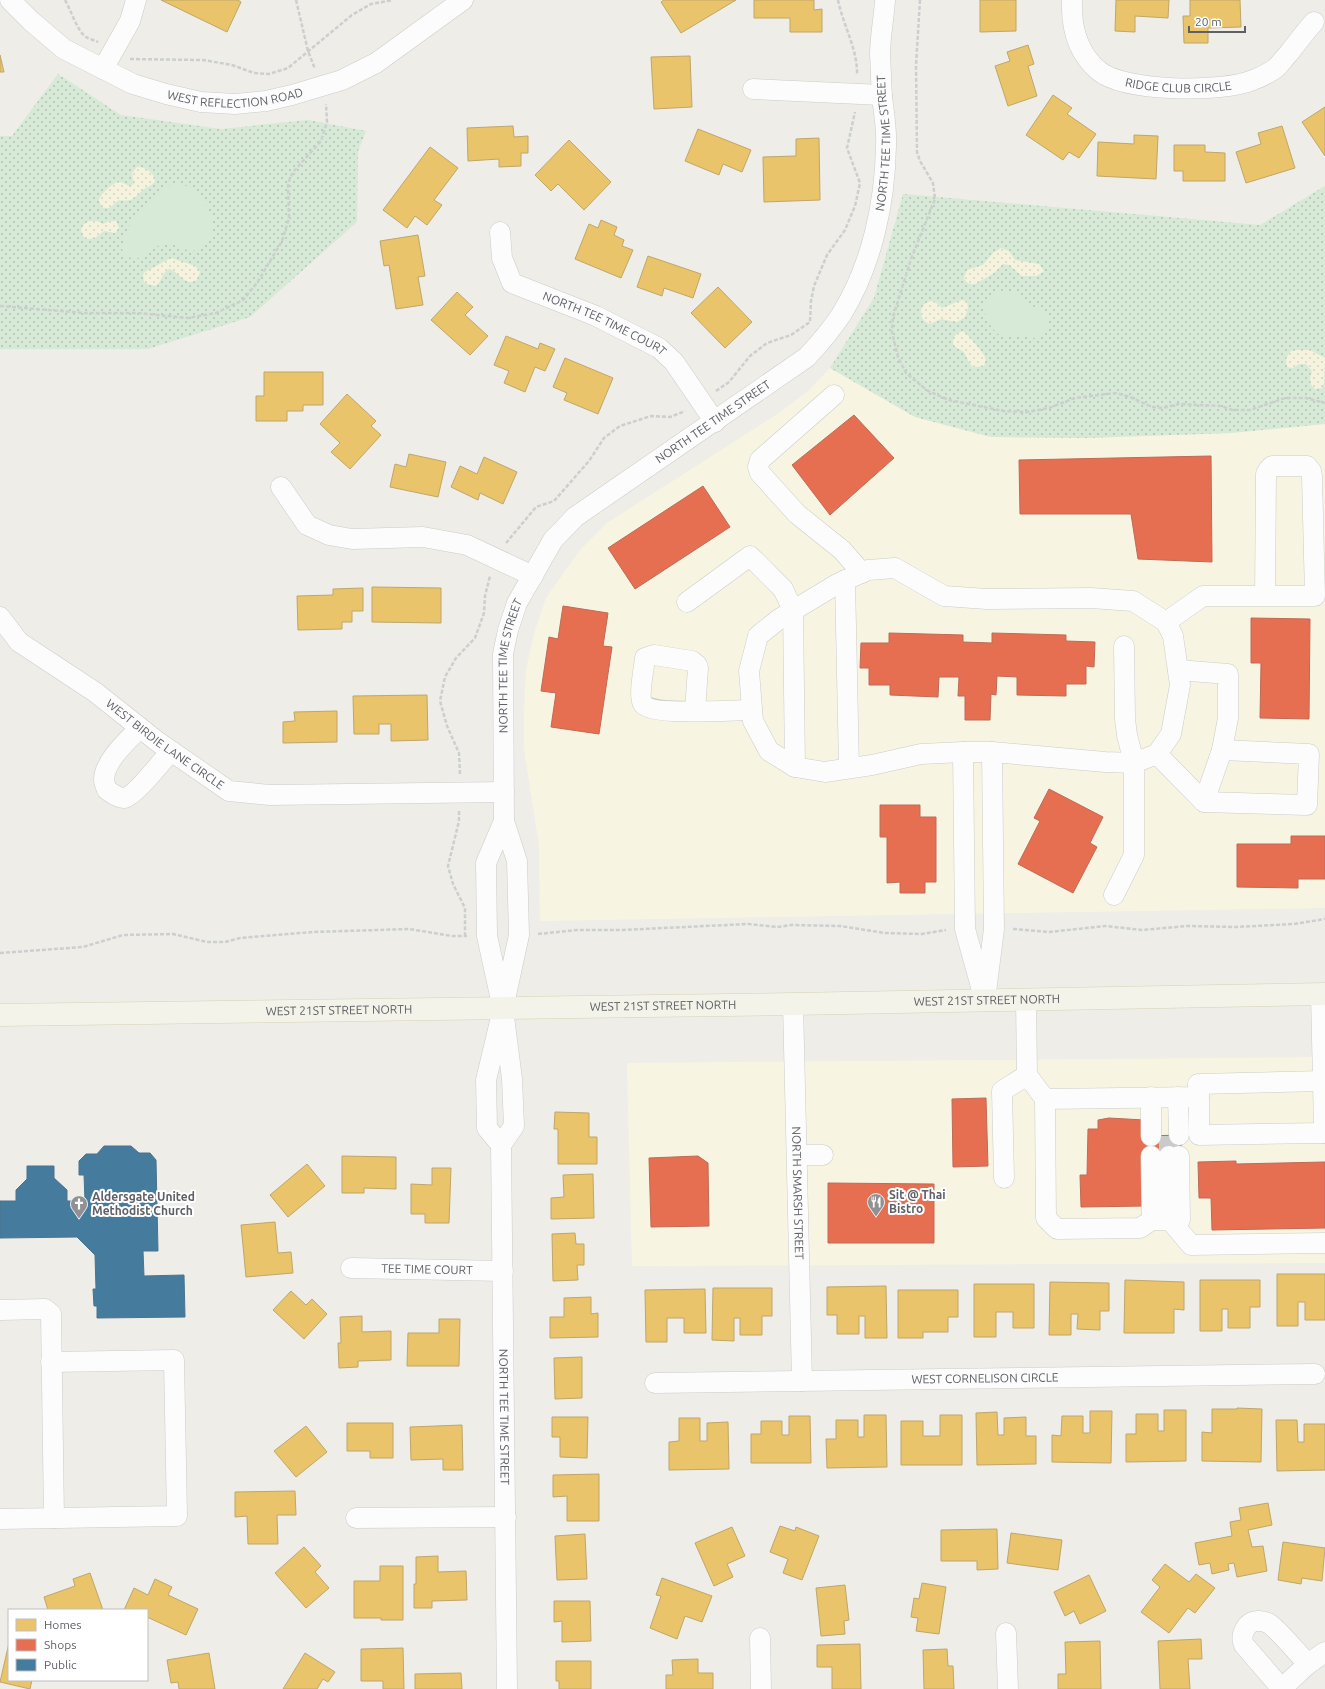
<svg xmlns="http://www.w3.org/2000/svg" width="1325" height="1689" font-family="Ubuntu,sans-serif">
	<defs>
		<pattern id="grass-dots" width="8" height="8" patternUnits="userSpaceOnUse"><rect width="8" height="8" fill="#d6ead7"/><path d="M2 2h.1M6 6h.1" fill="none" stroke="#b1c1b2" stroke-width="1.8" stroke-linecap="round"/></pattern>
		<pattern id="sand-dots" width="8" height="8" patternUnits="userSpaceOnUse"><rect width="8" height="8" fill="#f5f3de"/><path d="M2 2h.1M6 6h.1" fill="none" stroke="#d4d3c1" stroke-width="1.8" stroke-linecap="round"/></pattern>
	</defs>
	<rect width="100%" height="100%" fill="#eeede8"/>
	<path fill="#f7f5e2" d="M830 368 915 417 991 437 1087 438 1231 433 1325 424V908L540 921 539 846 524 749V714L526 669 535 630 546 598 580 550 607 523 779 413 808 391Z
		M1325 1057V1263L632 1266 627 1063Z"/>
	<path fill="url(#grass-dots)" d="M58 74 121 115 221 129 308 120 366 131 358 151 357 222 250 317 148 349H0V136H12Z
		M1325 186V424L1231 433 1087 438 991 437 915 417 830 368 874 298 903 194 1260 225Z"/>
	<path fill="url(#sand-dots)" d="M137 167C145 167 154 172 155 181 152 186 148 186 144 189 133 198 135 202 119 200 112 204 111 211 102 207L99 201C99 195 113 183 118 182 123 182 126 185 130 186L134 184 132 173Z
		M89 221H97L103 224 110 221H116L119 228 115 233 104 231 95 238 87 239 83 236 81 230 83 225Z
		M1001 248 1009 251 1015 260 1039 264 1044 271 1037 276H1022L1009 265 1003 264 994 273 975 284C969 285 966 283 964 278L967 270 983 265 993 253Z
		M171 258 195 266 200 272 197 280C185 287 180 273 170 269 158 272 164 294 144 282L143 275 145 272Z
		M962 300 967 302 968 308 965 317 957 322 941 319 930 324C916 320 919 300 934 301L942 308Z
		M962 331C966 332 983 352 985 357 986 360 985 363 984 366L973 367 969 362 964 352 954 346C951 339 955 334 962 331Z
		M1296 350H1310L1325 358 1324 383 1322 388 1315 389C1308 384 1310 377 1312 371L1306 364H1299L1293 368 1287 367 1286 358 1291 351Z"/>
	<path fill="#d6ead7" d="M173 184C203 181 227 230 201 248 189 256 178 243 166 244 154 245 146 255 136 259L124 256C118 247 130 221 138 214 141 210 146 208 150 204 158 197 161 188 173 184Z
		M1007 290 1017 294 1027 305 1043 309C1049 317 1052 326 1045 334 1033 341 1031 337 1019 335 1011 333 1008 340 998 334 995 332 993 328 990 325 979 307 986 292 1007 290Z"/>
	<path fill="#e9c46a" stroke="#bfa669" d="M161 0H238L241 2 227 32Z
		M664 0H736L681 33 661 2Z
		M754 0H814V10L822 9V32H790V18H754Z
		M980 0H1016V31L980 32Z
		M1116 0H1169L1168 18 1135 16V32L1115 31Z
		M1190 0H1240L1241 27 1208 28V43H1184L1183 16H1190Z
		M1028 45 1034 64 1028 66 1037 96 1008 106 995 66 1010 61 1007 52Z
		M0 55 4 72H0Z
		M690 56 692 107 654 109 651 57Z
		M1053 95 1072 108 1067 114 1096 134 1079 158 1069 152 1063 160 1026 135Z
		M1325 107V156L1302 122Z
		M513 126 514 137 528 136V153H521V166L499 167V159L468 161 467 128Z
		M1282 126 1295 168 1246 183 1236 152 1261 144 1258 133Z
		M698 129 751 150 742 172 723 164 719 175 685 161Z
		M1134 135 1158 136 1156 179 1097 176 1098 142 1134 144Z
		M819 138 820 200 764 202 763 157 796 156V139Z
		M569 140 611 182 584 210 558 184 551 191 535 175Z
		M1174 145H1205V152L1225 153V181H1183V171H1174Z
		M430 147 458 168 434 200 442 205 427 225 415 216 407 228 383 210Z
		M601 220 617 227 614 235 624 240 622 246 633 250 621 278 575 259 589 224 598 228Z
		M418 235 425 276 418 277 423 305 396 309 389 265 384 266 380 241Z
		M648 256 701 274 693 298 664 288 662 296 637 287Z
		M718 287 752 322 725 348 691 313Z
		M457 292 473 307 465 315 488 336 470 355 431 320Z
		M506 336 538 349 540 343 555 349 545 371 535 367 525 392 504 383 509 371 494 365Z
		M565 358 613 378 598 414 564 400 567 393 553 387Z
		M264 372H323V405H303V411H287V421H256V396H264Z
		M347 394 376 421 371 426 381 435 350 469 331 452 340 443 320 424Z
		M409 454 446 462 438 497 390 487 395 464 406 467Z
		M484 457 517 472 503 504 480 493 478 500 451 487 460 466 477 474Z
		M372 587 441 588V623L372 622Z
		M363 588V611H352V622H342V629L298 630 297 596 333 595V589Z
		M427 695 428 740 391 741V724H379V734H354L353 696Z
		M337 711V742L283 743V722L295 721 294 712Z
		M555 1112 589 1113V1137H597V1164H558V1129H554Z
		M342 1156 396 1157V1189L364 1188V1193H342Z
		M307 1164 325 1186 288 1217 270 1195Z
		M432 1168H451L449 1223H425V1214H411V1184L432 1185Z
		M593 1174 594 1218 551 1219V1198L564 1197 563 1175Z
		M275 1222 278 1253 291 1252 293 1273 246 1277 241 1225Z
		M575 1233 576 1244H584V1265H577L578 1280 553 1281 552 1234Z
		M1277 1274H1325V1320H1305V1302H1298V1326H1277Z
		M1125 1280 1184 1282V1310L1174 1309V1333H1124Z
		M1200 1280H1260V1307H1250V1328H1228V1309H1222V1331H1200Z
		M1050 1282 1109 1283V1311H1100V1330L1077 1329 1078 1314H1071V1335H1049Z
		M974 1284H1034V1328H1013V1312H996V1337H974Z
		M886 1286 887 1338H865V1316H859V1334H837V1315H827V1287Z
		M713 1288H772V1316H762V1335H740V1318H734V1341L712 1340Z
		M705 1289 706 1333H684V1318H667V1342H646L645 1290Z
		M898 1290H958V1317H948V1332H923V1338H898Z
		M291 1291 306 1305 312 1299 327 1314 304 1339 273 1310Z
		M591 1297V1314L598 1313V1337L550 1338V1317H564V1298Z
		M362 1316V1332L391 1331V1360L358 1361V1367L339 1368 338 1343H341L340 1317Z
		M439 1319H460L459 1366H407L408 1333H439Z
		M582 1357V1398L555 1399 554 1358Z
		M1237 1408 1262 1409 1261 1462 1202 1461V1432L1212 1433V1409H1237Z
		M1164 1410H1186V1461L1126 1462V1434H1136V1414H1158V1431H1164Z
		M1090 1411H1112L1111 1463 1052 1462V1435L1061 1436 1062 1416H1083V1433H1090Z
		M997 1412 998 1435H1004V1418L1026 1417V1436H1036V1464L977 1465 976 1413Z
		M864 1415H886L887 1467 827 1468 826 1439H836V1420H858V1437H864Z
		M940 1415H962V1465H901V1421H923V1436H940Z
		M789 1416H810L811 1463H751V1434H761V1421H782V1435H789Z
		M552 1417H588L587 1458 560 1457V1437H552Z
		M679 1418H700V1441H707V1423L728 1422 729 1469 669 1470V1442L679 1441Z
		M1276 1420H1297L1298 1442H1304V1424H1325V1470L1277 1471Z
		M347 1423H393V1458H370V1451H347Z
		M462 1425 463 1470H443V1459L411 1460 410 1427Z
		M306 1426 327 1452 296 1477 274 1451Z
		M599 1474V1521H567V1496L553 1497V1475Z
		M295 1491 296 1515H277L278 1544H248L247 1516 235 1517V1492Z
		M1268 1503 1272 1525 1248 1530 1252 1547 1263 1546 1267 1571 1237 1577 1234 1563 1228 1564 1229 1570 1212 1574 1210 1563 1199 1565 1195 1543 1232 1536 1230 1522 1241 1520 1239 1508Z
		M780 1526 795 1531 796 1527 819 1536 802 1580 783 1573 788 1559 770 1552Z
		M732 1527 745 1556 727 1564 733 1577 714 1586 695 1543Z
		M997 1529 998 1569 977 1570V1561H941V1530Z
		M1011 1533 1062 1540 1058 1570 1007 1563Z
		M585 1534 587 1579 557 1580 555 1536Z
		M1283 1542 1325 1548 1322 1581 1302 1578 1301 1584 1278 1580Z
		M304 1547 321 1566 315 1572 329 1588 306 1608 275 1573Z
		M438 1556V1572L466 1571 467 1600 432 1601V1608H414V1584H416V1557Z
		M1165 1564 1189 1582 1196 1574 1215 1588 1195 1613 1188 1608 1169 1633 1141 1612 1160 1587 1152 1580Z
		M380 1566H403V1620H381V1618H354V1581H380Z
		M90 1573 103 1610H48L44 1597 75 1586 73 1579Z
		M1089 1575 1106 1611 1080 1624 1074 1611 1065 1616 1054 1592Z
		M662 1578 712 1596 702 1622 685 1616 677 1639 650 1628 661 1596 656 1595Z
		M155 1579 172 1587 168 1595 198 1609 186 1635 147 1617V1610H124L134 1588 148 1595Z
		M922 1583 946 1587 939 1634 916 1631 918 1618 911 1617 914 1598 919 1599Z
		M845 1585 849 1620 844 1621 845 1634 821 1636 816 1588Z
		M554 1601H590L591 1641 562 1642V1621L554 1622Z
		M1201 1639 1202 1659H1188L1190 1689H1160L1158 1641Z
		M1100 1641 1101 1689H1058V1674H1066L1065 1642Z
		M9 1643V1680H32L30 1689 0 1682Z
		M860 1644 861 1689H832V1667H817V1645Z
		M403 1648 404 1689H383V1681H361V1649Z
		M947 1649 948 1666H953L954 1689H924L923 1650Z
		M209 1653 215 1689H179L178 1682 171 1683 167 1660Z
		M305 1653 335 1672 328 1682 323 1679 317 1689H283Z
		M698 1659V1673H713V1689H666V1675H673L672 1660Z
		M556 1661H591V1689H559V1681H556Z
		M461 1673 462 1689H415V1674Z"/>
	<path fill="#e76f51" stroke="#be6a57" d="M854 415 894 458 830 515 792 465Z
		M1211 456 1212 562 1138 559 1131 514H1020L1019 460Z
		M703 486 730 527 635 589 608 548Z
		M563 606 608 613 603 646 612 647 599 734 551 727 556 693 541 691 549 637 558 639Z
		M1251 618 1310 619 1309 719 1260 718 1261 663H1251Z
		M889 633 963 635V642L992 643V633L1066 635V641L1095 642 1094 667 1086 666V684H1066V696L1017 695V677L997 676 996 695 991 694 990 720H965V696H958L959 677H939L938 697 890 695V685H869V668H860L861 643H889Z
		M1049 789 1103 817 1090 843 1097 847 1073 893 1018 864 1040 821 1034 818Z
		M880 805H920V817H936V882H925V893H900V882L887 883V837H880Z
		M1291 836H1325V879H1298V888L1237 887V844H1291Z
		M986 1098 988 1166 953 1167 952 1099Z
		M1109 1118 1144 1120 1147 1136 1181 1135V1156L1145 1206 1081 1207 1080 1175H1087L1088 1129H1098V1120Z
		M698 1156 708 1163 709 1226 651 1227 649 1158Z
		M1236 1161V1164L1325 1162V1228L1212 1230 1211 1198H1199L1198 1162Z
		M828 1183 934 1184V1243H828Z"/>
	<path fill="#457b9d" stroke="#4c738c" d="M104 1146H131L139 1153H150L156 1160 158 1251H143L144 1276 184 1275 185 1317 97 1318V1306H94L93 1289H96L95 1255 77 1237 0 1238V1201H16V1190L27 1179V1166H54V1178L67 1190V1201H85L84 1175H79V1161L86 1154H97Z"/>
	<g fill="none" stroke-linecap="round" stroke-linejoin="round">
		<path stroke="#cacac8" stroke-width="20" stroke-dasharray="20 10" stroke-linecap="butt" d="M1169 1136V1156"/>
		<g stroke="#cbcbca" stroke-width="21">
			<g id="minor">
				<path id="s1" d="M10 0 31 21 64 49 133 84 166 94 201 102 235 104 266 101 292 95 342 80 376 63 463 0"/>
				<path id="s2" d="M1072 0C1071 26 1077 53 1099 71 1125 92 1222 93 1253 80 1261 77 1271 72 1277 67 1281 63 1285 57 1289 53 1297 43 1305 32 1314 22"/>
				<path d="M103 69 130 21 136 0"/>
				<path d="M753 89 882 95"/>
				<path id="s3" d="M500 232 502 258 512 283 596 316 659 348 674 362 715 422"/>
				<path d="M834 395 760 460 758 467 760 473 797 514 842 550 862 573"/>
				<path d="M281 487 307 525 329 535 352 539 423 537 467 545 533 576"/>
				<path d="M895 568 944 596 987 599 1091 598 1133 601 1166 622 1173 636 1180 685 1171 734 1157 754 1134 763 1105 762 992 752H963L921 754 872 765 825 772 795 767 769 751 753 721 749 671 758 636 779 619 837 584 868 570Z"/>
				<path d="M845 580 849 768"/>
				<path d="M687 602 750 556 783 589 793 610 795 767"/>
				<path id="s4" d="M0 617 19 642 95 692 158 742 229 791 270 795 504 792"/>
				<path d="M1166 622 1203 596H1315L1312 476 1311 471 1307 466H1272L1269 469 1266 474 1265 596"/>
				<path d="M695 711 698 668 697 665 692 661 654 655 645 658C644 668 638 697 643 704 652 716 734 710 752 710"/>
				<path d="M140 728C128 740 104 761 104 780 104 783 106 787 107 790 112 793 117 798 124 798 134 797 163 760 171 751"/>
				<path d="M963 752 965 929 985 1001"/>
				<path d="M1157 754 1204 802 1222 750 1228 718V674L1178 670"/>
				<path d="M1204 802 1307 805 1309 754 1222 750"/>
				<path id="s5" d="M504 821 503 654 508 630 517 603 553 540 575 517 807 357C819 344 831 330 841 315 872 265 885 203 886 146 887 130 884 113 882 97 881 83 881 69 880 55 880 37 884 18 885 0"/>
				<path d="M1114 895 1134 855V763L1127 735 1125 719 1124 646"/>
				<path d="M986 992 994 929 992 752"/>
				<path d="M1026 1000 1027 1075 1045 1099 1199 1097 1198 1084 1323 1081 1321 994"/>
				<path id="s6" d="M793 1004 802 1381"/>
				<path d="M503 1009 486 1080 487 1128 501 1145 514 1126 512 1079 503 1009 487 936 486 863 504 821 517 861 519 935 503 1009"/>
				<path d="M1151 1097V1136"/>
				<path d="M1178 1097 1179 1135"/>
				<path d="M1199 1097V1135L1325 1133"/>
				<path d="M1045 1099 1046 1218 1057 1229 1140 1228 1152 1220H1170L1191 1245 1325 1243"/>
				<path d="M1324 1133 1323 1081H1325"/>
				<path id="s7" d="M501 1145 507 1689"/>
				<path d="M797 1155H823"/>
				<path d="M1151 1156 1152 1220"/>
				<path d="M1169 1156 1170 1220H1180L1179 1156"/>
				<path d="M1004 1178 1002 1091 1027 1075"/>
				<path id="s8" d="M351 1268 503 1271"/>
				<path d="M0 1310 45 1309 51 1314 54 1518"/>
				<path id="s9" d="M655 1383 1315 1374"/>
				<path d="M356 1518 506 1517"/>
				<path d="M0 1519 177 1516 174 1360 51 1362"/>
				<path d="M1006 1633 1008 1689"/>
				<path d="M760 1638 761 1689"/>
				<path d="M1281 1689 1308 1664 1325 1652"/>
				<path d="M1282 1689 1244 1645C1241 1638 1242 1632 1248 1625 1253 1620 1262 1620 1268 1623 1276 1627 1300 1656 1308 1664"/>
			</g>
		</g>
		<g stroke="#d6d2b6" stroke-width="23">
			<g id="major">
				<path id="s10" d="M0 1015 793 1004 1325 994"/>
			</g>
		</g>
		<path stroke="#cccfce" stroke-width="2.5" stroke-dasharray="4 2" stroke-linecap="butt" d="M65 0C71 10 77 31 86 37 89 39 94 40 98 42
			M296 0 308 51 315 69
			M838 0C843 25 858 50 857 75
			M920 0 916 65 917 152 920 161 933 183 935 199 911 259 893 317 892 332 898 357 906 373 928 391 949 400 1003 411 1027 412 1049 408 1075 398 1116 393 1130 397 1152 407 1163 408 1179 404 1221 406 1232 410H1250L1285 398H1306L1325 403
			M130 59 203 60 232 65 254 73 269 74 288 68 352 15 371 4 393 0
			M0 306 84 313H138L188 318 216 313 243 300 257 283 282 241 289 218 288 185 290 178 294 171 321 141 327 122 326 104
			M716 391 729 382 750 356 767 343 791 335 810 322 811 301 814 286 827 255 845 230 855 206 860 183 847 148 855 112
			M506 543 536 507 554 501 589 461 604 438 620 426 651 416 670 417 685 411
			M460 774 459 753 447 726 440 701 445 677 456 658 475 638 484 613 485 596 490 576
			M459 811V821L448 866 453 884 465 908V936
			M1013 929 1049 932 1106 926 1142 930 1187 926 1236 927 1294 924 1325 919
			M538 934 577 930H622L748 924 777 927 792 925 840 926 885 933 922 934 946 930
			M0 953 83 947 123 935 173 934 207 942H225L240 938 313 932 409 929 452 936H467"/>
		<use href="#minor" stroke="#fcfcfc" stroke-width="20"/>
		<use href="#major" stroke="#f3f3e9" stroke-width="22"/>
	</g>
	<defs>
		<g id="restaurant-pin" transform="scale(0.9)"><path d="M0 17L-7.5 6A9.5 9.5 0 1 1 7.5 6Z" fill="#909194" stroke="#fff"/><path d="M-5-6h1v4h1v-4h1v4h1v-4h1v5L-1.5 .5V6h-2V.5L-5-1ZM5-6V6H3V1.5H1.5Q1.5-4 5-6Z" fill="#fff"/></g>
		<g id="church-pin" transform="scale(0.9)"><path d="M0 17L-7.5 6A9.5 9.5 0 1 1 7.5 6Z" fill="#909194" stroke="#fff"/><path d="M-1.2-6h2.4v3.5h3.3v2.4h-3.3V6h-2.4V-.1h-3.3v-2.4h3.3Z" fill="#fff"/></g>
	</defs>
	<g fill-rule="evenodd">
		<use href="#restaurant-pin" x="876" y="1202"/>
		<use href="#church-pin" x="79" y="1204"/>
	</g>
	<g text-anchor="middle" stroke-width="4" stroke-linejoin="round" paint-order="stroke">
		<g font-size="12" fill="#5e6066" stroke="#fff">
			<text dy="4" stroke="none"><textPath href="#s2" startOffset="161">RIDGE CLUB CIRCLE</textPath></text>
			<text dy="4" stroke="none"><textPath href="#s1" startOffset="255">WEST REFLECTION ROAD</textPath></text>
			<text dy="4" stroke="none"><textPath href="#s5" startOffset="840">NORTH TEE TIME STREET</textPath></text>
			<text dy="4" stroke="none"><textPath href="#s3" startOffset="154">NORTH TEE TIME COURT</textPath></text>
			<text dy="4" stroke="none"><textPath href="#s5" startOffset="492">NORTH TEE TIME STREET</textPath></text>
			<text dy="4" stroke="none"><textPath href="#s5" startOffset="156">NORTH TEE TIME STREET</textPath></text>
			<text dy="4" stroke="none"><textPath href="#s4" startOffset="210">WEST BIRDIE LANE CIRCLE</textPath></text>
			<text dy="4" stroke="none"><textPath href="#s10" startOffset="987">WEST 21ST STREET NORTH</textPath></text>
			<text dy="4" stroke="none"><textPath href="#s10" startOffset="663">WEST 21ST STREET NORTH</textPath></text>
			<text dy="4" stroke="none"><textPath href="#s10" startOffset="339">WEST 21ST STREET NORTH</textPath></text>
			<text dy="4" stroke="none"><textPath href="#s6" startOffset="189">NORTH SMARSH STREET</textPath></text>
			<text dy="4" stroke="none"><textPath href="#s8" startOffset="76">TEE TIME COURT</textPath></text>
			<text dy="4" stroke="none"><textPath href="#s9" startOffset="330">WEST CORNELISON CIRCLE</textPath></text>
			<text dy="4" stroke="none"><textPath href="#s7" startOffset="272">NORTH TEE TIME STREET</textPath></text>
		</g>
		<g font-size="12" font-weight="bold" fill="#5e6066" stroke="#fff" text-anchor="start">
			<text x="889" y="1199">Sit @ Thai<tspan x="889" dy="14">Bistro</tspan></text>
			<text x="92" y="1201">Aldersgate United<tspan x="92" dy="14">Methodist Church</tspan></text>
		</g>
	</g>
	<rect x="8" y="1609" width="140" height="72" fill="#ffffff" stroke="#bfbfc2"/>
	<rect x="16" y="1619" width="20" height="12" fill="#e9c46a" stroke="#bfbfc2"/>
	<text x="44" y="1629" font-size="12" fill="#5e6066">Homes</text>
	<rect x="16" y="1639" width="20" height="12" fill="#e76f51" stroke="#bfbfc2"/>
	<text x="44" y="1649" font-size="12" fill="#5e6066">Shops</text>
	<rect x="16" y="1659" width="20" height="12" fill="#457b9d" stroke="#bfbfc2"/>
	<text x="44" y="1669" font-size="12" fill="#5e6066">Public</text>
	<path d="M1189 26v6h56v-6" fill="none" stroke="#5e6066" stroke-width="2"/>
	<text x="1195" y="26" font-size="12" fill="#5e6066" stroke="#ffffff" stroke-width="3" paint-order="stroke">20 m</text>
</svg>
